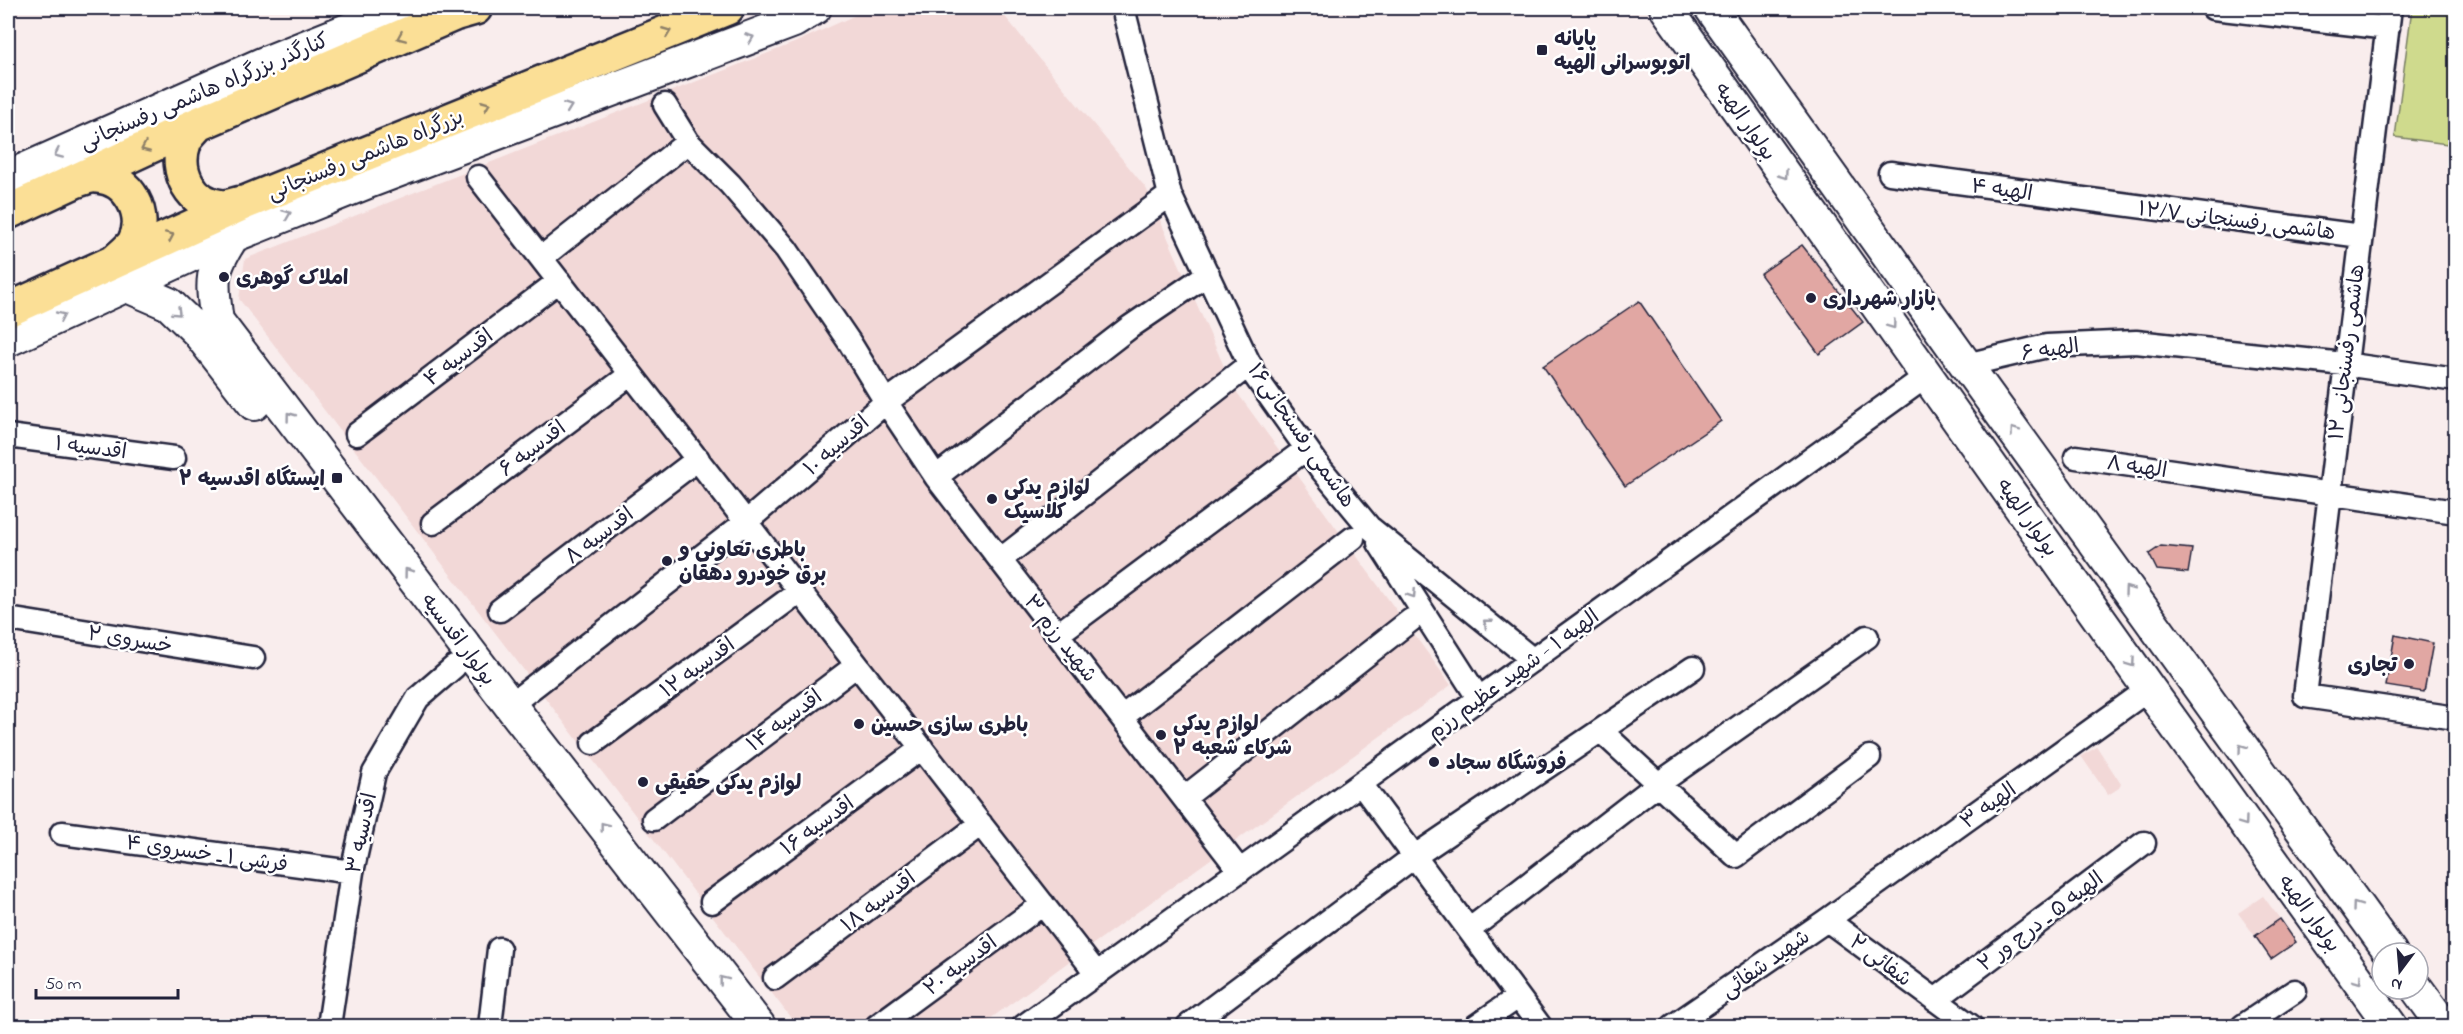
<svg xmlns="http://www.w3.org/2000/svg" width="2463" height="1034" font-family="'Indie Flower','Playpen Sans Arabic',sans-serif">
	<rect width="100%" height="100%" fill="#f9eded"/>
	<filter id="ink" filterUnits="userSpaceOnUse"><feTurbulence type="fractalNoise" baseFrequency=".0167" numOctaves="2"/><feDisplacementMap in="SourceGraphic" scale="12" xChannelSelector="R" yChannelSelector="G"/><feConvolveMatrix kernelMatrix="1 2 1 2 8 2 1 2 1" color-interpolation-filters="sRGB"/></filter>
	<g filter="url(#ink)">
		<path fill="#f2d8d7" d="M871 8H998L1146 188 1233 387 1451 685 980 1026H797L239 299 245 259 794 43Z
			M2097 747 2121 784 2119 788 2108 795 2081 756Z
			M2263 896 2280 919 2255 936 2238 913Z"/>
		<path fill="#cfda8d" stroke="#787e64" stroke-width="1.5" d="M2412 8H2455V145L2395 137Z"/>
		<path fill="#e1a7a3" stroke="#22223b" stroke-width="1.5" d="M1802 245 1863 322 1819 354 1760 274Z
			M1639 301 1721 421 1625 486 1543 366Z
			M2161 546 2192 549 2188 573 2157 570 2149 554Z
			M2395 635 2433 643 2424 692 2386 686Z
			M2280 919 2296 942 2271 959 2255 936Z"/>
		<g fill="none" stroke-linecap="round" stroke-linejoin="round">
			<g stroke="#22223b" stroke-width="27">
				<path id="street" d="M1123 8 1170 195 1255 376 1321 469 1369 527 1533 660
					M2213 8 2388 28
					M2390 8 2305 696 2456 718
					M665 105 688 142 730 184 786 249 850 343 886 402 936 477 1240 871
					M1890 173 2361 236
					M478 177 1097 974
					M541 258 688 142
					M1966 365 2047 346 2136 342 2344 364 2456 380
					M357 434 559 281
					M8 436 174 458
					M2076 457 2456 512
					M936 477 1130 327 1208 274
					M433 523 631 374
					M1379 543 1479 699
					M1000 560 1250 364
					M500 610 698 459
					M8 619 253 658
					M1058 634 1306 449
					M510 705 746 522 886 402 1170 195
					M1122 717 1353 538
					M1601 731 1736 856 1869 757
					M593 743 800 591
					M1361 784 1540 1026
					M1184 798 1411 620
					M654 819 857 665
					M62 833 352 872
					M712 902 922 748
					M1827 920 1971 1026
					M1469 930 1658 784 1867 637
					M775 978 981 824
					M1935 1000 2144 843
					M329 1026 352 872 374 773 418 698 454 667
					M490 1026 499 949
					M877 1026 1043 904
					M1024 1026 1928 375
					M1188 1026 1415 856 1693 668
					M1476 1026 1518 997
					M1673 1026 1827 920 2149 689
					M2243 1026 2295 991"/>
			</g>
			<g stroke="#22223b" stroke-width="36">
				<path id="secondary" d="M1666 8 2149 689 2391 1026
					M1711 8 1966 365 2391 953
					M8 177 262 64 402 8
					M233 236C210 271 211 280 217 321L510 705 759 1026
					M125 285 169 304 197 331 254 404
					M8 340 233 236 368 182 794 21 815 8
					M2417 989 2444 1026"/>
			</g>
			<g stroke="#22223b" stroke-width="38">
				<path id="highway" d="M198 124C193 130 186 136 184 143 174 171 191 205 223 207 229 207 236 204 242 203
					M78 180C84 178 91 175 97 176 129 178 149 215 134 243 130 249 122 255 117 260
					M8 212 198 124 454 14 475 8
					M8 310 244 203 727 8"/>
			</g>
			<use href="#street" stroke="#fff" stroke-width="22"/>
			<use href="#secondary" stroke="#fff" stroke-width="32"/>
			<use href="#highway" stroke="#fbdf96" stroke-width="33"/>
		</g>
		<defs><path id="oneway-chevron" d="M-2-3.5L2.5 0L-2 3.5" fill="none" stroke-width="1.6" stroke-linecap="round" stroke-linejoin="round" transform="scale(1.5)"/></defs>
		<g stroke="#8e8068">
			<use href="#oneway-chevron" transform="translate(667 32) rotate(-22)"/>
			<use href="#oneway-chevron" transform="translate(401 37) rotate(157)"/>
			<use href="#oneway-chevron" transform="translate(486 105) rotate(-22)"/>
			<use href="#oneway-chevron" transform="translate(145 148) rotate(156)"/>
			<use href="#oneway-chevron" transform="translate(170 236) rotate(-24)"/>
		</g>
		<g stroke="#9c9ca7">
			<use href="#oneway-chevron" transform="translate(750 38) rotate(-21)"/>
			<use href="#oneway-chevron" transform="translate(568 107) rotate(-21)"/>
			<use href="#oneway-chevron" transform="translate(58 154) rotate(156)"/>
			<use href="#oneway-chevron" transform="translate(1784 175) rotate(55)"/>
			<use href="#oneway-chevron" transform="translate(287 214) rotate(-22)"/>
			<use href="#oneway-chevron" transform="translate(177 312) rotate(44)"/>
			<use href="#oneway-chevron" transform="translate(61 316) rotate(-25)"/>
			<use href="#oneway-chevron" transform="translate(1892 325) rotate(54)"/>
			<use href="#oneway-chevron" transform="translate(290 416) rotate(-127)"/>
			<use href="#oneway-chevron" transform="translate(2014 431) rotate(-126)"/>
			<use href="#oneway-chevron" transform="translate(408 572) rotate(-127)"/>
			<use href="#oneway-chevron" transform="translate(2128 590) rotate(-126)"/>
			<use href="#oneway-chevron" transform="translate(1412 594) rotate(57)"/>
			<use href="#oneway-chevron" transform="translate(1487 623) rotate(-141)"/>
			<use href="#oneway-chevron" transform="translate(2131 663) rotate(55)"/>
			<use href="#oneway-chevron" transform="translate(2242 748) rotate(-126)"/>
			<use href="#oneway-chevron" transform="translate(2244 822) rotate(54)"/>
			<use href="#oneway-chevron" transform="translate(604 826) rotate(-128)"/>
			<use href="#oneway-chevron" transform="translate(2356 906) rotate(-126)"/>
			<use href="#oneway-chevron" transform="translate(723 980) rotate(-128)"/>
			<use href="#oneway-chevron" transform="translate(2358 980) rotate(54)"/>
		</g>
	</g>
	<g fill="#22223b" stroke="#fff" stroke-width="2">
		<rect x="1536" y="44" width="12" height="12" rx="3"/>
		<circle cx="224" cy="277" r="6"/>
		<circle cx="1811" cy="298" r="6"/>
		<rect x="331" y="472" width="12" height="12" rx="3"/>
		<circle cx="992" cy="499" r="6"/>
		<circle cx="667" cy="561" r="6"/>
		<circle cx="2409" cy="664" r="6"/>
		<circle cx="859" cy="724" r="6"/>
		<circle cx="1161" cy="735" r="6"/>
		<circle cx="1434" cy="762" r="6"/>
		<circle cx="643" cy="782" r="6"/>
	</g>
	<g text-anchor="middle" stroke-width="5" stroke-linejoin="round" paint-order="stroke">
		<g font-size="21" font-weight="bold" fill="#22223b" stroke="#fff" text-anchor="start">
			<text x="1554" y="45">پایانه<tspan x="1554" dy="24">اتوبوسرانی الهیه</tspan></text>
			<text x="236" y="284">املاک گوهری</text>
			<text x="1823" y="305">بازار شهرداری</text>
			<text x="325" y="485" text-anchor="end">ایستگاه اقدسیه ۲</text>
			<text x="1004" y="494">لوازم یدکی<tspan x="1004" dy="24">کلاسیک</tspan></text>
			<text x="679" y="556">باطری تعاونی و<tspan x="679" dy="24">برق خودرو دهقان</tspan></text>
			<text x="2397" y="671" text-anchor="end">تجاری</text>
			<text x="1173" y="730">لوازم یدکی<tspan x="1173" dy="24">شرکاء شعبه ۲</tspan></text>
			<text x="871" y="731">باطری سازی حسین</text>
			<text x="1446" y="769">فروشگاه سجاد</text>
			<text x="655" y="789">لوازم یدکی حقیقی</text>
		</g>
		<g font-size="21" fill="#22223b" stroke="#fff">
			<text transform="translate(204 91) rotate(-23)" y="7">کنارگذر بزرگراه هاشمی رفسنجانی</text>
			<text transform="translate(1746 121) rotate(55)" y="7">بولوار الهیه</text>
			<text transform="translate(365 154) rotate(-22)" y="7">بزرگراه هاشمی رفسنجانی</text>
			<text transform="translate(2002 189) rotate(8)" y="7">الهیه ۴</text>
			<text transform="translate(2237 220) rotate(7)" y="7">هاشمی رفسنجانی ۱۲/۷</text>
			<text transform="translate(2050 349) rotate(-8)" y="7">الهیه ۶</text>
			<text transform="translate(2346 352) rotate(-83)" y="7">هاشمی رفسنجانی ۱۲</text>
			<text transform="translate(458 357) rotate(-37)" y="7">اقدسیه ۴</text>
			<text transform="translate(1302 435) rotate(55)" y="7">هاشمی رفسنجانی۱۶</text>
			<text transform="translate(836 445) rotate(-41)" y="7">اقدسیه ۱۰</text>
			<text transform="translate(91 447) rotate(7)" y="7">اقدسیه ۱</text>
			<text transform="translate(532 448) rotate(-37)" y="7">اقدسیه ۶</text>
			<text transform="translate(2137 466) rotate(8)" y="7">الهیه ۸</text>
			<text transform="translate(2028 517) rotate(55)" y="7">بولوار الهیه</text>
			<text transform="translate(599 535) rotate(-37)" y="7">اقدسیه ۸</text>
			<text transform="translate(1061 638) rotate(52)" y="7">شهید رزم ۳</text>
			<text transform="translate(130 639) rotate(9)" y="7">خسروی ۲</text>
			<text transform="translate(459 639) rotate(53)" y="7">بولوار اقدسیه</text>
			<text transform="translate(697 667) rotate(-36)" y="7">اقدسیه ۱۲</text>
			<text transform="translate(1513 674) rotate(-36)" y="7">الهیه ۱ - شهید عظیم رزم</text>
			<text transform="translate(784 720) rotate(-37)" y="7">اقدسیه ۱۴</text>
			<text transform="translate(1988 805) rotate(-36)" y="7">الهیه ۳</text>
			<text transform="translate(817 825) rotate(-36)" y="7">اقدسیه ۱۶</text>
			<text transform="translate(361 833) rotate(-78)" y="7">اقدسیه ۳</text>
			<text transform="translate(207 853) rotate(8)" y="7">فرشی ۱ ـ خسروی ۴</text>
			<text transform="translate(878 901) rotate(-37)" y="7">اقدسیه ۱۸</text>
			<text transform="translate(2310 913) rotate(54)" y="7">بولوار الهیه</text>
			<text transform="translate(2040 921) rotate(-37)" y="7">الهیه ۵ ـ درج ور ۲</text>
			<text transform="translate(1881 960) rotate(37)" y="7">شفائی ۲</text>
			<text transform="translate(1765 963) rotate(-35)" y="7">شهید شفائی</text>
			<text transform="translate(960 965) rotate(-37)" y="7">اقدسیه ۲۰</text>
		</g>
	</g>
	<rect width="2463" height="1034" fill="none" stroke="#fff" stroke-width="30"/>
	<rect x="15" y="15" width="2433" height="1004" fill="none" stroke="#22223b" stroke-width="2" filter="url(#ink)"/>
	<g transform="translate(2400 971) rotate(196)"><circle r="28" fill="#ffffff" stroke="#a7a7b1" stroke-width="1.5"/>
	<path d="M0-4.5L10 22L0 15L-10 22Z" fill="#22223b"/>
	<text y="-9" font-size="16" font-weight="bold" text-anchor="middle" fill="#22223b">N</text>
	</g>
	<path d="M36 989v9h142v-9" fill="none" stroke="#22223b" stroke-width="3"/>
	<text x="45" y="989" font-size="18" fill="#22223b" stroke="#ffffff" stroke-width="4.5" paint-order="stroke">50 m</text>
</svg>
